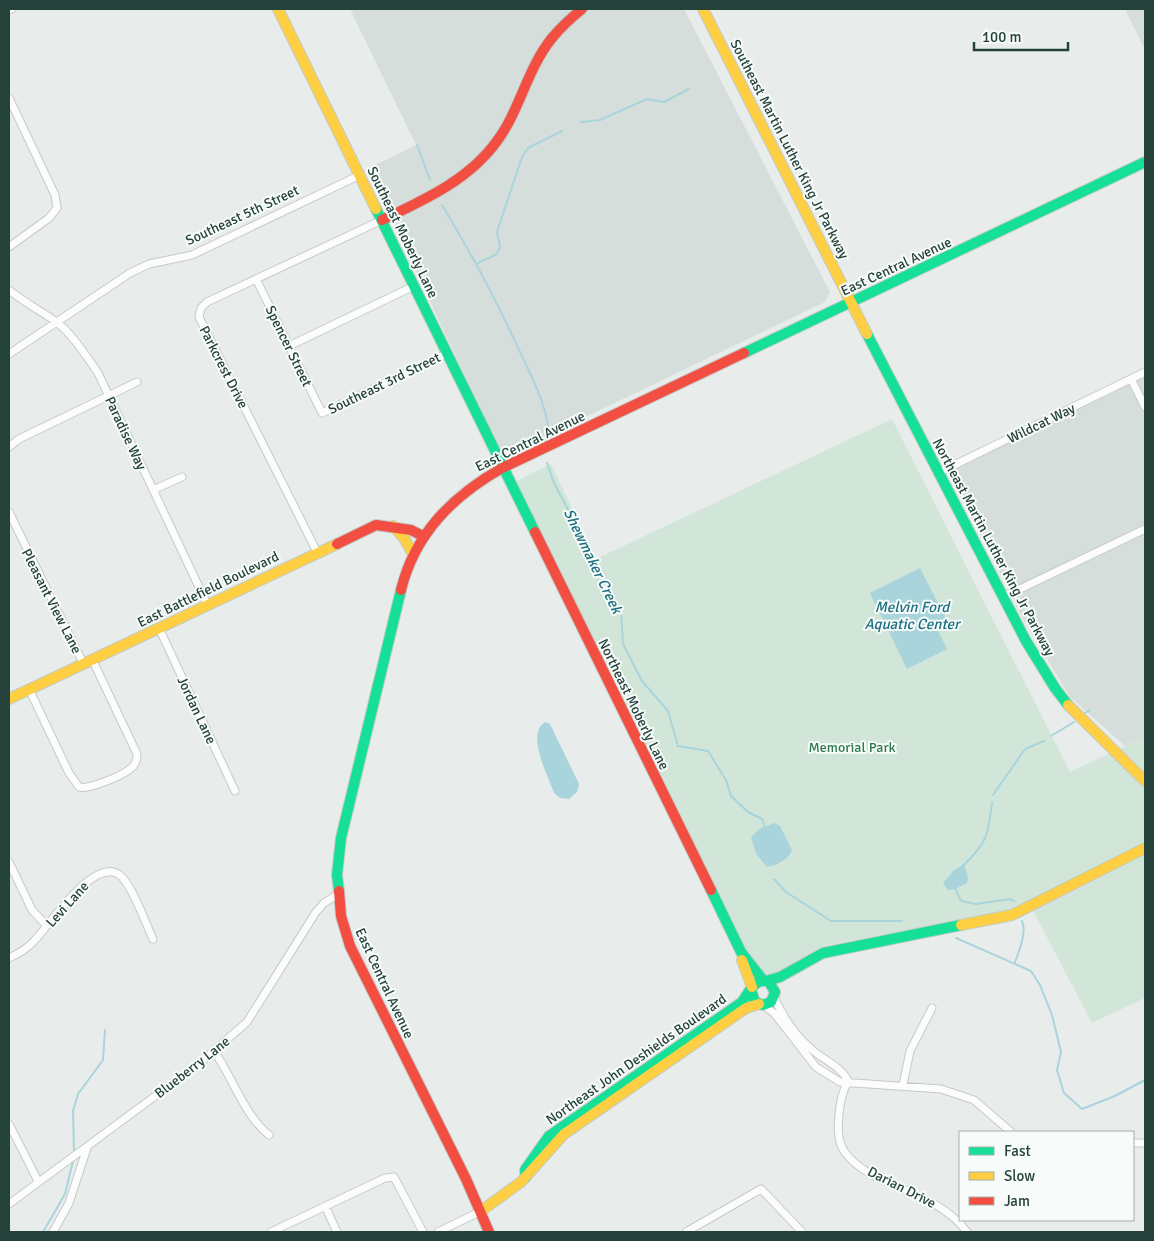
<svg xmlns="http://www.w3.org/2000/svg" width="1154" height="1241" font-family="Signika,sans-serif">
	<rect width="100%" height="100%" fill="#e8edeb"/>
	<path fill="#d6dedb" d="M350 9H684L830 292 825 302 515 451 499 447 367 169 416 145Z
		M1125 9H1145V50Z
		M1145 375V737L1125 746 1070 697 1024 621 950 472Z"/>
	<path fill="#d1e6d8" d="M892 419 1070 772 1145 737V998L1092 1023 1028 901 1005 911 824 946 768 977 756 970 518 487 517 481 551 464 596 559Z"/>
	<path fill="#a9d4db" d="M920 568 938 603 940 602 948 625 938 631 947 649 907 669 870 593Z
		M545 722 550 724 579 784 577 792 569 799 560 798 554 793C549 777 525 734 545 722Z
		M774 823 780 826 792 850C788 860 777 865 767 867L756 854 751 837 759 829Z
		M964 864 968 878 967 883 955 889 948 890 943 883 954 870Z"/>
	<g fill="none" stroke-linecap="round" stroke-linejoin="round">
		<path stroke="#a9d4db" stroke-width="2" d="M581 122 600 120 647 99 664 102 689 89
			M417 145 430 180
			M442 205C471 253 496 299 519 350 531 375 546 404 549 432
			M478 263 497 254 500 246 497 232 522 157 528 148 562 131
			M547 463 554 483 610 588 621 611 623 644 642 681 668 711 678 746 708 751 726 780 731 796 748 812 762 819 765 827
			M1085 713 1090 710
			M1051 736 1074 722
			M993 795 1025 749 1044 741
			M964 865C987 842 988 836 992 803
			M774 879 786 892 831 921H902
			M955 888 961 901 976 904 1010 899 1014 901
			M956 938 1031 971 1040 985 1052 1015 1061 1052 1057 1070 1064 1093 1082 1109 1115 1096 1145 1080
			M1015 962C1019 951 1027 932 1022 921
			M74 1150 73 1111 78 1094 103 1060 105 1030
			M43 1232 65 1194 73 1161"/>
		<g stroke="#c5cac8" stroke-width="9">
			<path id="street" d="M9 10 12 9
				M9 98 55 195 57 208 49 218 9 247
				M256 279 322 413 446 354
				M9 290C24 302 39 310 55 321 72 333 86 356 98 373L207 604
				M289 346 414 286
				M9 354 130 273 149 264 192 255 360 175
				M1131 379 1145 407
				M9 447 19 439 137 382
				M938 473 1145 372
				M153 490 182 477
				M9 512 83 663
				M317 552 199 317 201 308 207 302 382 220
				M1003 597 1145 529
				M159 628 235 791
				M29 689 69 773 79 787C89 790 128 774 134 765 137 762 137 758 137 754L92 659
				M9 862 32 910 47 926
				M9 958C18 954 27 949 34 941 50 925 97 851 122 877 133 888 146 924 153 939
				M774 997C782 1015 795 1035 810 1048 823 1060 841 1066 848 1081
				M763 1005 774 1013 816 1067 840 1082 941 1089 974 1100 1011 1132
				M214 1051C233 1078 244 1115 269 1135
				M848 1081C842 1092 840 1102 839 1114 838 1126 837 1140 844 1151 869 1188 936 1189 967 1232
				M903 1085 910 1051 932 1008
				M9 1124 38 1181
				M1133 1143H1145
				M9 1204 200 1063 247 1022 316 912 324 903 337 895
				M325 1206 337 1232
				M53 1232 69 1203 87 1148
				M271 1232 385 1178 394 1177 423 1232
				M438 1232 481 1211
				M686 1232 761 1189 802 1232"/>
		</g>
		<g stroke="#c3cbc8" stroke-width="12">
			<path id="fast" d="M376 209 535 532
				M867 334 1026 641 1055 688 1068 705
				M744 353 1145 162
				M711 890 741 952 763 980
				M339 891 337 875 341 838 401 590
				M766 981 780 977 823 953 961 925
				M526 1177 525 1170 549 1136 742 1002C749 992 755 977 769 982L775 992 771 1002 763 1005 755 1002 751 990"/>
		</g>
		<g stroke="#c3cbc8" stroke-width="12">
			<path id="slow" d="M278 9 376 209
				M703 9 867 334
				M393 526 404 538 413 554
				M9 699 337 544
				M1068 705 1145 781
				M961 925 1012 915 1145 848
				M742 960 752 987
				M481 1211 521 1182 564 1134 746 1008 759 1004"/>
		</g>
		<g stroke="#c3cbc8" stroke-width="12">
			<path id="jam" d="M382 220C424 200 469 180 497 141 520 110 527 69 552 38 561 27 571 18 582 9
				M535 532 711 890
				M337 544 376 525 411 530 423 536
				M401 590C415 533 453 496 502 468L744 353
				M339 891 341 916 350 946 466 1179 489 1232"/>
		</g>
		<use href="#street" stroke="#fcfcfc" stroke-width="7"/>
		<use href="#fast" stroke="#16e098" stroke-width="10"/>
		<use href="#slow" stroke="#ffcf43" stroke-width="10"/>
		<use href="#jam" stroke="#f24e42" stroke-width="10"/>
	</g>
	<g text-anchor="middle" stroke-width="4" stroke-linejoin="round" paint-order="stroke">
		<g font-size="14" fill="#24423a" stroke="#f7fbf9">
			<text transform="translate(790 149) rotate(63)" y="5">Southeast Martin Luther King Jr Parkway</text>
			<text transform="translate(242 215) rotate(-25)" y="5">Southeast 5th Street</text>
			<text transform="translate(403 232) rotate(64)" y="5">Southeast Moberly Lane</text>
			<text transform="translate(896 266) rotate(-25)" y="5">East Central Avenue</text>
			<text transform="translate(289 346) rotate(64)" y="5">Spencer Street</text>
			<text transform="translate(224 367) rotate(63)" y="5">Parkcrest Drive</text>
			<text transform="translate(384 383) rotate(-26)" y="5">Southeast 3rd Street</text>
			<text transform="translate(1041 423) rotate(-26)" y="5">Wildcat Way</text>
			<text transform="translate(126 433) rotate(65)" y="5">Paradise Way</text>
			<text transform="translate(530 441) rotate(-26)" y="5">East Central Avenue</text>
			<text transform="translate(994 547) rotate(62)" y="5">Northeast Martin Luther King Jr Parkway</text>
			<text transform="translate(208 589) rotate(-26)" y="5">East Battlefield Boulevard</text>
			<text transform="translate(52 601) rotate(63)" y="5">Pleasant View Lane</text>
			<text transform="translate(634 704) rotate(64)" y="5">Northeast Moberly Lane</text>
			<text transform="translate(197 710) rotate(65)" y="5">Jordan Lane</text>
			<text transform="translate(67 904) rotate(-48)" y="5">Levi Lane</text>
			<text transform="translate(385 983) rotate(65)" y="5">East Central Avenue</text>
			<text transform="translate(636 1059) rotate(-35)" y="5">Northeast John Deshields Boulevard</text>
			<text transform="translate(192 1067) rotate(-38)" y="5">Blueberry Lane</text>
			<text transform="translate(902 1187) rotate(27)" y="5">Darian Drive</text>
		</g>
		<g font-size="14" fill="#2d7a4b" stroke="#f7fbf9">
			<text x="852" y="752">Memorial Park</text>
		</g>
		<g font-size="15" font-style="italic" fill="#1c6f80" stroke="#f7fbf9">
			<text transform="translate(593 561) rotate(64)" y="5">Shewmaker Creek</text>
			<text x="912" y="612">Melvin Ford<tspan x="912" dy="17">Aquatic Center</tspan></text>
		</g>
	</g>
	<rect width="1154" height="1241" fill="none" stroke="#24423a" stroke-width="20"/>
	<rect x="959" y="1131" width="175" height="90" fill="#f7fbf9" stroke="#a3b1ad"/>
	<rect x="969" y="1147" width="25" height="8" fill="#16e098" stroke="#a3b1ad"/>
	<text x="1004" y="1156" font-size="15" fill="#24423a">Fast</text>
	<rect x="969" y="1172" width="25" height="8" fill="#ffcf43" stroke="#a3b1ad"/>
	<text x="1004" y="1181" font-size="15" fill="#24423a">Slow</text>
	<rect x="969" y="1197" width="25" height="8" fill="#f24e42" stroke="#a3b1ad"/>
	<text x="1004" y="1206" font-size="15" fill="#24423a">Jam</text>
	<path d="M974 42v8h94v-8" fill="none" stroke="#24423a" stroke-width="2.5"/>
	<text x="982" y="42" font-size="15" fill="#24423a" stroke="#f7fbf9" stroke-width="4" paint-order="stroke">100 m</text>
</svg>
